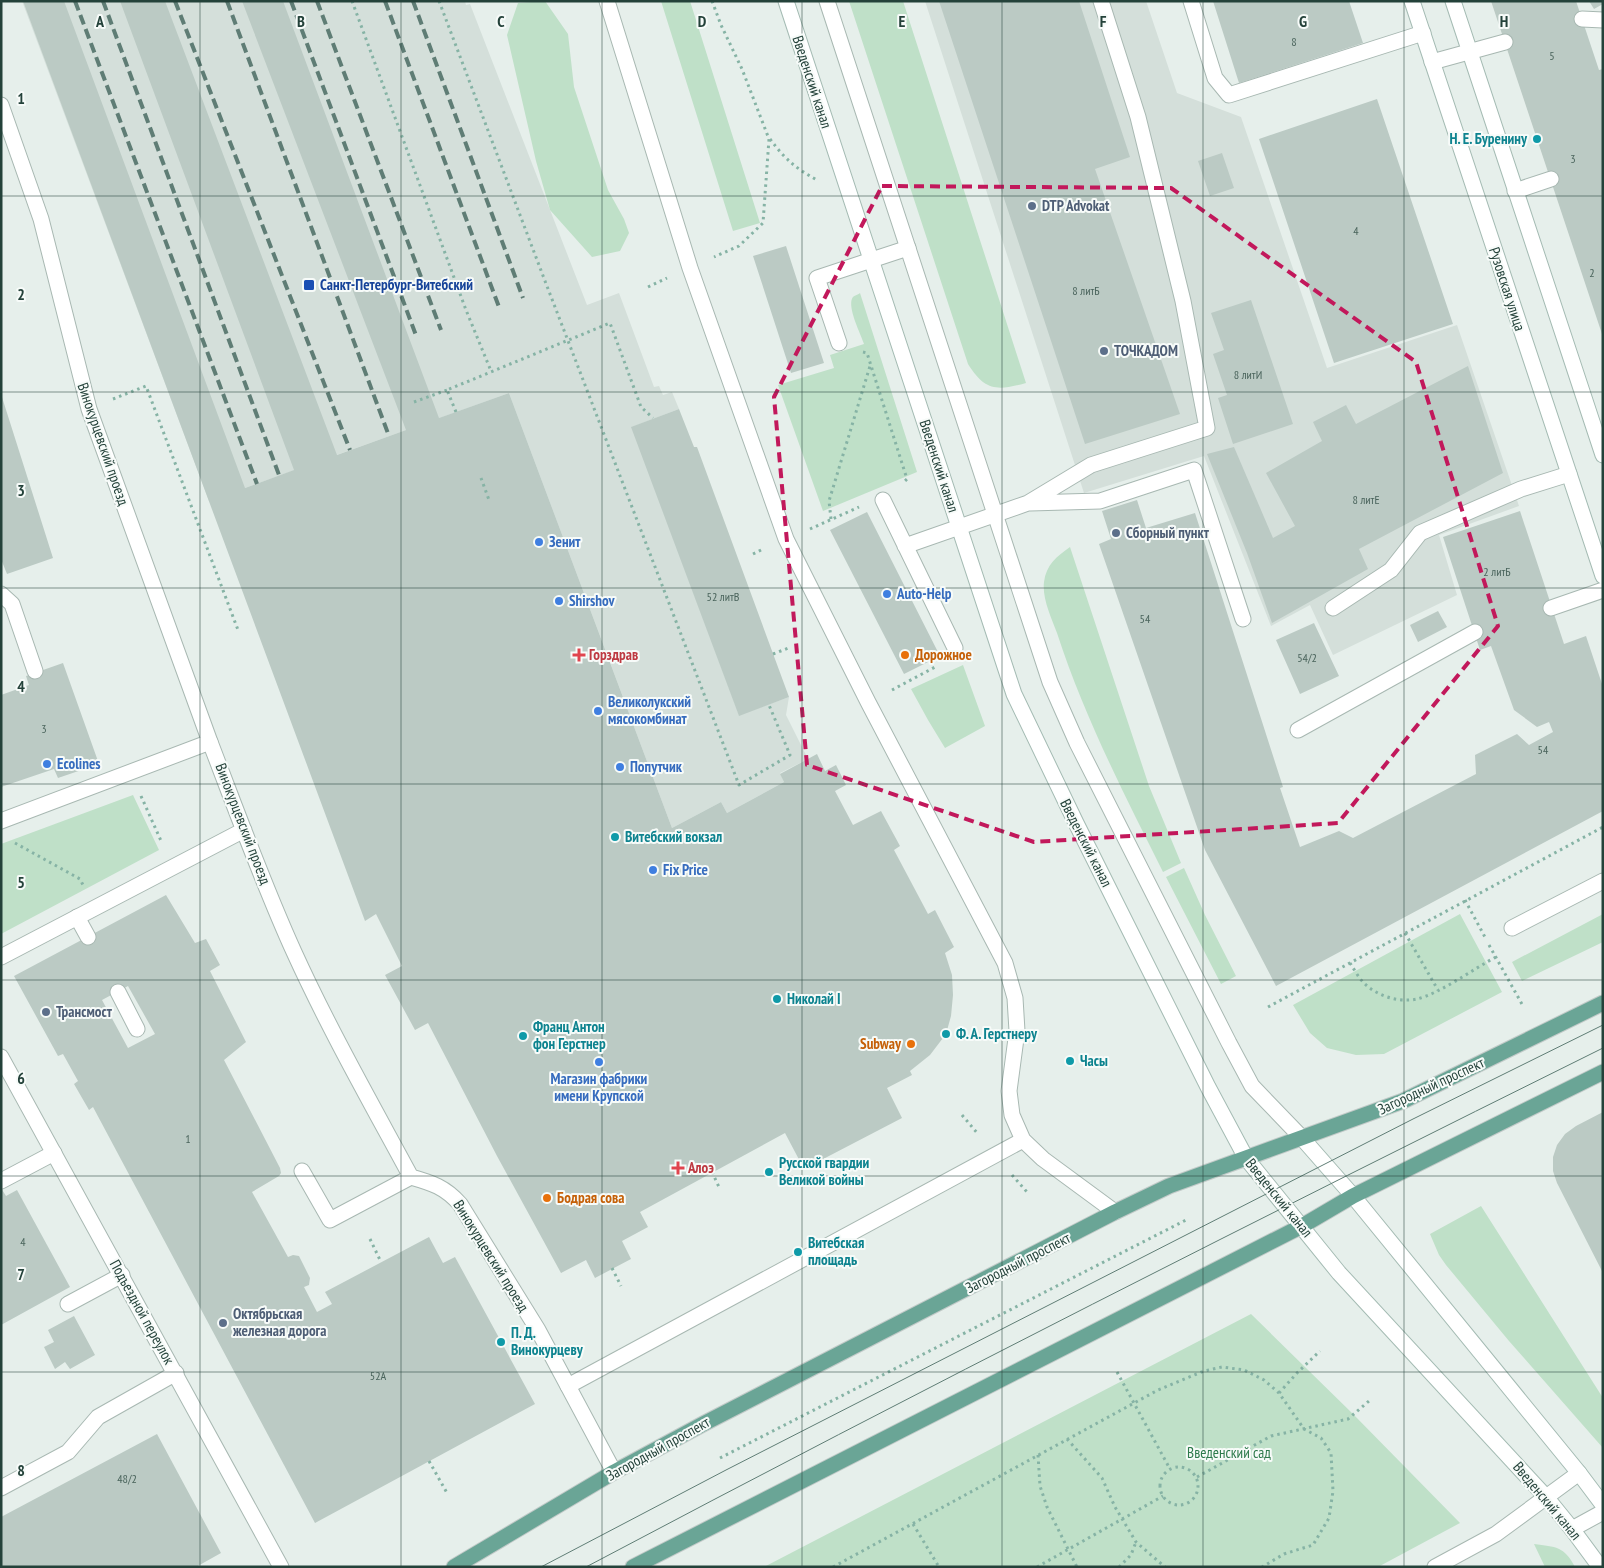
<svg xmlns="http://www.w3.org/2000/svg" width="1604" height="1568" font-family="'PT Sans Narrow',sans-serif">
	<rect width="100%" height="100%" fill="#e6efeb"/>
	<path fill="#d4dfda" d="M22 1H465L466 5 470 4 587 305 619 293 654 387 659 386 663 395 672 392 679 409 632 427 739 715 789 697 786 715 808 759 780 773 784 782 727 813 721 802 672 828 509 393 209 501Z
		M925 1H1146L1177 93 1241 117 1327 368 1457 325 1519 506 1439 535 1457 595 1333 655 1310 605 1271 626 1204 456 1084 493Z"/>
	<path fill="#bfe0c8" d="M545 1 568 34 574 87 608 190 624 219 629 233 620 251 592 257 550 210 536 161 507 35 518 3Z
		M661 1H690L760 223 733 231Z
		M849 1H903L1026 383C997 391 985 391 968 364Z
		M860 293 917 472 823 511 778 385 834 368 830 355 864 344C861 334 846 306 853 297 854 296 859 294 860 293Z
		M1070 547 1149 786 1181 863 1163 872C1124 794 1084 716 1057 633 1051 617 1042 598 1044 582 1046 565 1057 556 1070 547Z
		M963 665 985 726 945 748 928 720 911 689Z
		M133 795 159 850 1 934V844Z
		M1184 868 1205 915 1236 976 1221 984 1166 877Z
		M1460 914 1502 992 1384 1054 1356 1055 1327 1048 1310 1033 1293 1005Z
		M1603 914V942L1522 981 1512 962Z
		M1481 1206 1603 1398V1448L1509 1341 1446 1265 1439 1255 1430 1234Z
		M1251 1314 1353 1414 1460 1523 1378 1567H764Z
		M1534 1544C1556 1547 1564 1546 1575 1567H1545Z"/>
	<path fill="#bbcac4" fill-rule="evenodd" d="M23 1H64L245 488 294 470 120 1H165L337 455 406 430 242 1H283L439 418 509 393 672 828 721 802 727 813 784 782 780 774 817 754 825 771 836 765 846 785 835 791 853 825 881 811 900 846 894 850 928 914 935 910 954 947 945 953 952 975 953 995 951 1016 946 1034 930 1055 910 1071 912 1075 887 1088 902 1118 804 1169 785 1133 640 1212 648 1227 622 1241 631 1259 595 1278 586 1260 561 1273 497 1156 428 1023 415 1030 385 975 402 966 376 914 365 921Z
		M939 1H1079L1130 157 1095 169 1180 414 1085 444Z
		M1213 1H1349L1363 43 1239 83Z
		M1491 1H1576L1599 70 1603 69V337Z
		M1589 1H1603V4L1594 9Z
		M1377 99 1453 324 1334 363 1259 139Z
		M1222 153 1234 188 1210 196 1198 161Z
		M786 246 824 363 791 373 753 256Z
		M1251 300 1293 424 1233 444 1218 398 1227 395 1213 354 1224 350 1211 313Z
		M1468 366 1503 473 1359 549 1368 569 1272 623 1247 553 1207 454 1234 447 1273 538 1295 526 1266 473 1322 441 1313 422 1346 405 1356 424Z
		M1 394 53 558 7 574 1 559Z
		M679 409 694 447H697L789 697 739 716 631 427Z
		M1137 500 1146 528 1195 513 1283 787 1280 788 1300 847 1339 831 1353 838 1476 774 1475 755 1517 734 1529 745 1553 732 1549 722 1537 727 1514 710 1491 646 1480 650 1443 537 1520 511 1564 644 1586 636 1603 687V811L1276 986 1205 850 1099 544 1111 539 1102 511Z
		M867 512 940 656 904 674 830 530Z
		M1438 611 1447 627 1418 642 1410 625Z
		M1314 623 1339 676 1300 694 1276 640Z
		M63 663 99 764 58 778 54 769 1 787V695L29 685 26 676Z
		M166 895 195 943 206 939 220 965 210 971 246 1042 224 1060 280 1168 281 1173 279 1176 252 1192 288 1257 293 1255 299 1256 310 1278 309 1285 304 1287 317 1312 332 1304 325 1292 429 1237 443 1263 455 1257 535 1404 315 1523 93 1107 89 1110 74 1084 78 1081 63 1054 58 1056 14 976ZM128 986 155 1034 128 1048 102 1000Z
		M1603 1112V1273L1557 1183 1553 1171V1157L1557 1145 1565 1134 1576 1126Z
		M1 1188 6 1196 17 1190 70 1287 1 1325Z
		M74 1316 95 1355 70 1369 65 1362 55 1369 44 1347 54 1342 48 1330Z
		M157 1434 221 1553 196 1567H1V1517Z"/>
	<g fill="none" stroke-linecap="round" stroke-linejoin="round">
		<g stroke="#a8b8b2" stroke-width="17">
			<path id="lane" d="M607 1 690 268 786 539 868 702 1005 963 1015 998 1017 1031 1009 1091 1012 1115 1023 1140 1043 1159 1115 1212
				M1191 1 1215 78 1229 95 1423 33
				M1582 19 1603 20
				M1432 62 1505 42
				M1 105 41 219 89 409 210 742
				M1515 191 1551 179
				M839 343 817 278 908 248
				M883 500 955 648
				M1030 503 1100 501 1194 470 1243 619
				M905 546 1028 503 1091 465 1207 428 1183 301 1138 117 1101 1
				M1 594 12 604 35 671
				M1333 608 1391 570 1420 533 1521 489 1569 474
				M1551 608 1603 590
				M1298 730 1475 632
				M77 917 88 937
				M1512 928 1603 881
				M118 992 137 1029
				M302 1171 330 1220 411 1177
				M1 1181 54 1153
				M68 1304 122 1275
				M568 1386 1023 1140
				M1 1488 68 1452 98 1417 176 1373
				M1572 1529 1603 1512"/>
		</g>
		<g stroke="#a8b8b2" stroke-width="17">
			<path id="street" d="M827 1 1050 682 1077 743 1229 1043 1252 1086 1302 1138
				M1 821 210 742C237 812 263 884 294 952 329 1029 371 1103 411 1177 432 1183 445 1187 460 1204L538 1330 614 1472
				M1 957 244 830
				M1 1057 281 1567
				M1435 1567 1496 1534 1579 1473"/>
		</g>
		<g stroke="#a4bbb3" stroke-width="17">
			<path id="secondary" d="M786 1 1014 694 1076 823 1208 1087 1246 1158 1339 1273 1546 1497 1572 1529 1600 1567
				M1412 1 1603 576
				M1453 1 1603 455
				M1302 1138 1353 1196 1579 1473 1603 1505"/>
		</g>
		<g stroke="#c2cac8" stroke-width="17">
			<path id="primary" d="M454 1567 614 1472 703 1424 1115 1212 1169 1186 1403 1101 1603 1003
				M633 1567 1302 1226 1353 1196 1603 1072"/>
		</g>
		<path stroke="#86b3a5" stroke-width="3" stroke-dasharray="2.5 4" stroke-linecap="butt" d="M352 1 466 310 491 371
			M439 1 545 281 739 785 790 755 769 705
			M712 1 721 25 742 69 769 139 763 223 739 246 714 257
			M770 139C785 159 795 168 817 180
			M648 287 667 278
			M863 352 867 353 907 479 903 483
			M113 399 146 386 238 630
			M414 402 447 390
			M456 412 447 390 610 323 641 407 653 418
			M481 478 489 500
			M831 519 829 501 870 366
			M810 529 859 507
			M753 554 763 549
			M773 654 791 647
			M892 690 937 666
			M141 796 162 843
			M15 843 80 879 83 885
			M1465 900 1486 939
			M1405 933 1438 990
			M1489 945 1523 1006
			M1350 963C1354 969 1358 977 1363 982 1376 996 1399 1003 1417 999 1441 993 1473 969 1496 957
			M1268 1007 1603 827
			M962 1115 978 1134
			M712 1172 719 1187
			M1012 1175 1027 1192
			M370 1239 381 1262
			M612 1268 621 1286
			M1117 1372 1170 1469
			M1279 1393 1297 1373 1320 1351
			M1067 1439 1102 1478 1115 1507 1136 1542 1165 1567
			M1038 1455 1040 1486 1047 1507 1077 1567
			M720 1458 1186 1220
			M429 1461 447 1493
			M1160 1486a19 19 0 1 1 38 0a19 19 0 1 1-38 0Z
			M1197 1477 1271 1436 1348 1419 1369 1401
			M913 1524 939 1567
			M833 1567 1158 1390 1204 1371 1222 1367 1244 1370 1264 1380 1279 1393 1304 1429 1321 1438 1331 1453 1333 1491 1329 1518 1313 1545 1284 1554 1262 1567
			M1037 1567 1163 1496
			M1119 1567 1131 1555 1136 1542"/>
		<use href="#lane" stroke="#fff" stroke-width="15"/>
		<use href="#street" stroke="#fff" stroke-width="15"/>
		<use href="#secondary" stroke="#fff" stroke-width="15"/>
		<use href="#primary" stroke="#6aa596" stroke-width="15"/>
		<path stroke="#5f7d75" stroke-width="1" d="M541 1567 726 1470 1413 1119 1603 1025
			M586 1567C922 1389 1262 1217 1603 1048"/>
		<path stroke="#5f7d75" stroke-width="4" stroke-dasharray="10 5" stroke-linecap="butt" d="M75 1 257 484
			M103 1 279 475
			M175 1 350 450
			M227 1 389 436
			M291 1 417 338
			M317 1 441 330
			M385 1 499 307
			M413 1 523 298"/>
	</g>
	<path fill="none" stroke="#c2185b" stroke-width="4" stroke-dasharray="10 6" stroke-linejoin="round" d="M882 186 1171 188 1416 362 1498 626 1338 823 1034 842 807 765 774 397Z"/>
	<path fill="none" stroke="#24423a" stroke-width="1" stroke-opacity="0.55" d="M200 1V1567M401 1V1567M602 1V1567M802 1V1567M1002 1V1567M1203 1V1567M1404 1V1567M1 196H1603M1 392H1603M1 588H1603M1 784H1603M1 980H1603M1 1176H1603M1 1372H1603"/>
	<g fill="#0f9aa8" stroke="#f7fbf9" stroke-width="2">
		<circle cx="1537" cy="139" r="5"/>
		<circle cx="615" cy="837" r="5"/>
		<circle cx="777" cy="999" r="5"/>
		<circle cx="946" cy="1034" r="5"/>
		<circle cx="523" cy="1036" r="5"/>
		<circle cx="1070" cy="1061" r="5"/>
		<circle cx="769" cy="1172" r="5"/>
		<circle cx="798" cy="1252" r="5"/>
		<circle cx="501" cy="1342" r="5"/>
	</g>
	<g fill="#5c6f8a" stroke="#f7fbf9" stroke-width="2">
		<circle cx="1032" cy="206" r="5"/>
		<circle cx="1104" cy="351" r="5"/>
		<circle cx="1116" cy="533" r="5"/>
		<circle cx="46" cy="1012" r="5"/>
		<circle cx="223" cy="1323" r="5"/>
	</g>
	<rect fill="#1a4fb4" stroke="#f7fbf9" stroke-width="2" x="303" y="279" width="12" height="12" rx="2.5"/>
	<g fill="#3f7fe0" stroke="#f7fbf9" stroke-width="2">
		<circle cx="539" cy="542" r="5"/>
		<circle cx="887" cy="594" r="5"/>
		<circle cx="559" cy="601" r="5"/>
		<circle cx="598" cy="711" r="5"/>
		<circle cx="47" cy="764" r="5"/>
		<circle cx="620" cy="767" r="5"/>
		<circle cx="653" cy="870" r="5"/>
		<circle cx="599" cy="1062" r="5"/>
	</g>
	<g fill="#e0444e" stroke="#f7fbf9" stroke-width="2">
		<path d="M576.5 647.5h5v5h5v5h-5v5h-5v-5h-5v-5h5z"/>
		<path d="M675.5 1160.5h5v5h5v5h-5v5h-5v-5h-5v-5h5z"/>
	</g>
	<g fill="#e8710a" stroke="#f7fbf9" stroke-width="2">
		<circle cx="905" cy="655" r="5"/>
		<circle cx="911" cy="1044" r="5"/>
		<circle cx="547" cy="1198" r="5"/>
	</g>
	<g text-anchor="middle" stroke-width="4" stroke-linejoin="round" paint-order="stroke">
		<g font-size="12" fill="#4a645c">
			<text x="1294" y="46">8</text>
			<text x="1552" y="60">5</text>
			<text x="1573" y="163">3</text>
			<text x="1356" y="235">4</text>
			<text x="1592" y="277">2</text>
			<text x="1086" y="295">8 литБ</text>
			<text x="1248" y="379">8 литИ</text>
			<text x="1366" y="504">8 литЕ</text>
			<text x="1497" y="576">2 литБ</text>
			<text x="723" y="601">52 литВ</text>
			<text x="1145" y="623">54</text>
			<text x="1307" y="662">54/2</text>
			<text x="44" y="733">3</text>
			<text x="1543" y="754">54</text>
			<text x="188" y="1143">1</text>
			<text x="23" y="1246">4</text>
			<text x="378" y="1380">52А</text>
			<text x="127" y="1483">48/2</text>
		</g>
		<g font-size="15" fill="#24423a" stroke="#f7fbf9">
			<text transform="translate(812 82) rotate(72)" y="5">Введенский канал</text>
			<text transform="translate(1507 289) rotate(72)" y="5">Рузовская улица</text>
			<text transform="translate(103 444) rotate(71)" y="5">Винокурцевский проезд</text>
			<text transform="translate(939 466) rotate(72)" y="5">Введенский канал</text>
			<text transform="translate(243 824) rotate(69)" y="5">Винокурцевский проезд</text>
			<text transform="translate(1086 843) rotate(63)" y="5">Введенский канал</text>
			<text transform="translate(1431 1086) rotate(-25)" y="5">Загородный проспект</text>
			<text transform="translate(1279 1198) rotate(51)" y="5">Введенский канал</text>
			<text transform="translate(491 1256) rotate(58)" y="5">Винокурцевский проезд</text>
			<text transform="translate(1018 1263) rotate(-27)" y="5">Загородный проспект</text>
			<text transform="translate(142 1312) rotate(61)" y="5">Подъездной переулок</text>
			<text transform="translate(658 1449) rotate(-29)" y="5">Загородный проспект</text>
			<text transform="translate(1547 1501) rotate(50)" y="5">Введенский канал</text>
		</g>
		<g font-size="15" font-weight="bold" fill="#0d838f" stroke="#f7fbf9" text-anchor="start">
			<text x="1527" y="144" text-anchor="end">Н. Е. Буренину</text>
			<text x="625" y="842">Витебский вокзал</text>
			<text x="787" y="1004">Николай I</text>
			<text x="533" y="1032">Франц Антон<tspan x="533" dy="17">фон Герстнер</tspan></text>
			<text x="956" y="1039">Ф. А. Герстнеру</text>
			<text x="1080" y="1066">Часы</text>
			<text x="779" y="1168">Русской гвардии<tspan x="779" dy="17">Великой войны</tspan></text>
			<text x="808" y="1248">Витебская<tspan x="808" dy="17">площадь</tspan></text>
			<text x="511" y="1338">П. Д.<tspan x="511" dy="17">Винокурцеву</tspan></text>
		</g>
		<g font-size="15" font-weight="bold" fill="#4e5e75" stroke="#f7fbf9" text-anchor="start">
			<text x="1042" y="211">DTP Advokat</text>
			<text x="1114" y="356">ТОЧКАДОМ</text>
			<text x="1126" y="538">Сборный пункт</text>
			<text x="56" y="1017">Трансмост</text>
			<text x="233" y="1319">Октябрьская<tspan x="233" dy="17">железная дорога</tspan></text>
		</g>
		<g font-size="15" font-weight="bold" fill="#164399" stroke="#f7fbf9" text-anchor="start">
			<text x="320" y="290">Санкт-Петербург-Витебский</text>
		</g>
		<g font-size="15" font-weight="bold" fill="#366cbe" stroke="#f7fbf9" text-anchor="start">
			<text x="549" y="547">Зенит</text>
			<text x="897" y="599">Auto-Help</text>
			<text x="569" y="606">Shirshov</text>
			<text x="608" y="707">Великолукский<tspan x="608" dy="17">мясокомбинат</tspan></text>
			<text x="57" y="769">Ecolines</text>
			<text x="630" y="772">Попутчик</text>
			<text x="663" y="875">Fix Price</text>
			<text x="599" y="1084" text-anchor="middle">Магазин фабрики<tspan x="599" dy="17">имени Крупской</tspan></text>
		</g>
		<g font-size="15" font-weight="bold" fill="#be3a42" stroke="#f7fbf9" text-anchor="start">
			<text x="589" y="660">Горздрав</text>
			<text x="688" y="1173">Алоэ</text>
		</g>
		<g font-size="15" font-weight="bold" fill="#c56008" stroke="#f7fbf9" text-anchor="start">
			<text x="915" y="660">Дорожное</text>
			<text x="901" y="1049" text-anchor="end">Subway</text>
			<text x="557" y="1203">Бодрая сова</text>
		</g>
		<g font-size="15" fill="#2d7a4b" stroke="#f7fbf9">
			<text x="1229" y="1458">Введенский сад</text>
		</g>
	</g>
	<g font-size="16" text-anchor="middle" font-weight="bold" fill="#24423a" stroke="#f7fbf9" stroke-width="4" stroke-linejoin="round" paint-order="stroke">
		<text x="100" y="27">A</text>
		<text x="301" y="27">B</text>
		<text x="501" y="27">C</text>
		<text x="702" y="27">D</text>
		<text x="902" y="27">E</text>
		<text x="1103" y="27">F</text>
		<text x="1303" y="27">G</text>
		<text x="1504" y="27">H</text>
		<text x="21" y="104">1</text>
		<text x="21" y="300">2</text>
		<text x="21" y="496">3</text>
		<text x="21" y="692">4</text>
		<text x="21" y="888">5</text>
		<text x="21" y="1084">6</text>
		<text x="21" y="1280">7</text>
		<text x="21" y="1476">8</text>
	</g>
	<rect width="1604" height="1568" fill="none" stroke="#24423a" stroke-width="5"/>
</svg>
